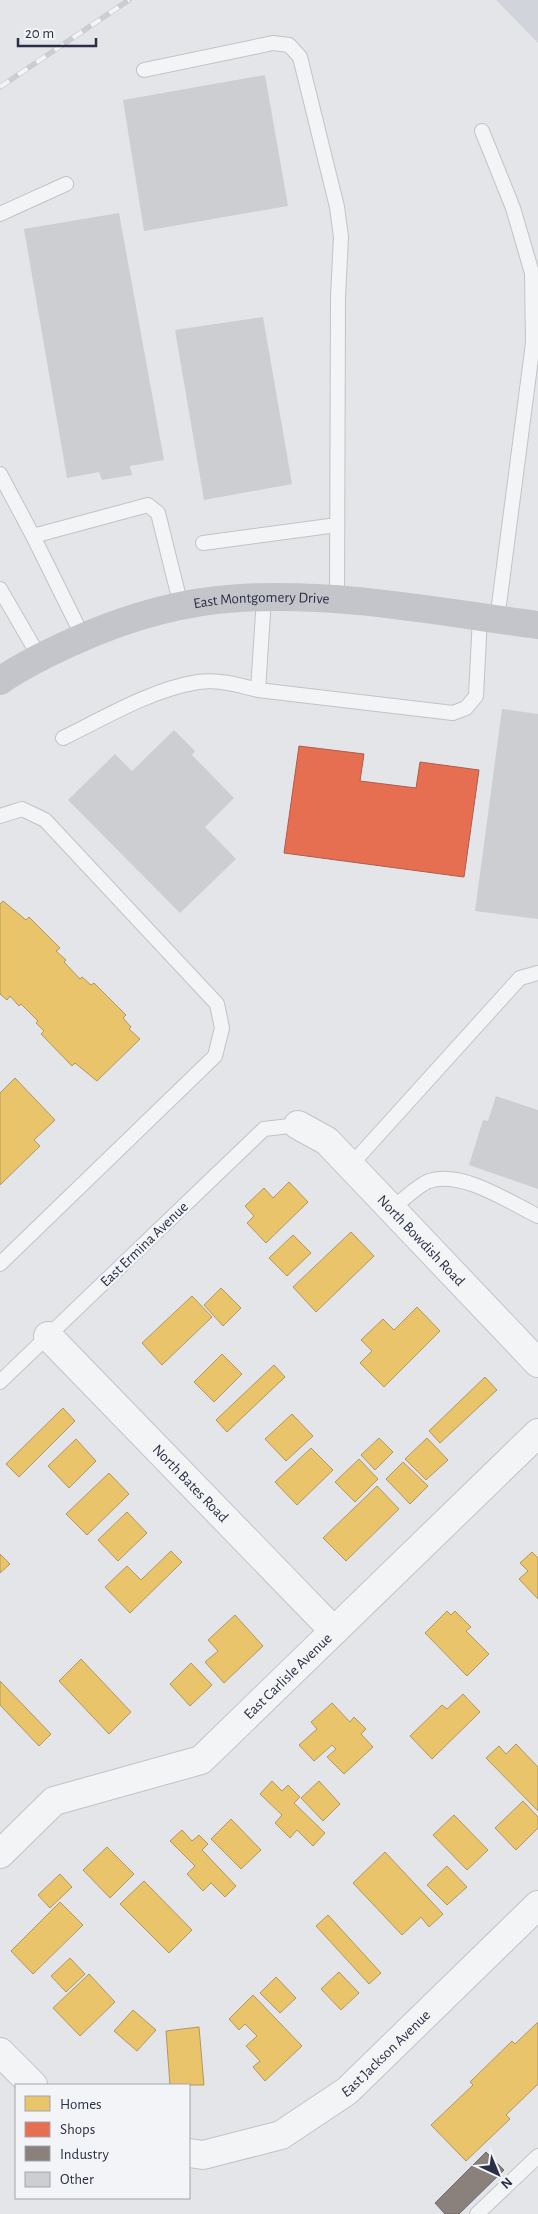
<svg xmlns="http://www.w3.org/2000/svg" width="538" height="2214" font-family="'Alegreya Sans',sans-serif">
	<rect width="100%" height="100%" fill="#e4e5e9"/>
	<path fill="#d2d4dc" d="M496 0H538V43Z"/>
	<path fill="#e9c46a" stroke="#b0975f" d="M3 901 26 920 29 917 60 948 56 951 66 960 64 962 80 979 82 977 91 985 94 983 126 1015 123 1018 131 1027 129 1029 140 1039 97 1081 75 1063 72 1066 41 1034 44 1031 36 1023 38 1021 21 1004 19 1006 10 996 7 1000 0 994V904Z
		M15 1078 55 1120 34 1140 40 1146 0 1185V1093Z
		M289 1182 308 1202 266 1243 247 1223 254 1216 245 1206 264 1188 273 1198Z
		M351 1232 374 1256 316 1312 293 1287Z
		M293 1235 311 1253 287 1276 269 1258Z
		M221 1288 241 1308 223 1326 204 1305Z
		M192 1296 212 1317 162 1365 142 1343Z
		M417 1307 440 1331 384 1387 360 1363 372 1351 361 1340 383 1319 394 1330Z
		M222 1354 242 1374 214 1402 194 1382Z
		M274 1365 285 1377 227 1432 216 1420Z
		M485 1377 497 1390 440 1443 429 1431Z
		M63 1408 75 1421 19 1477 6 1464Z
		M292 1414 313 1436 286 1461 265 1439Z
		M379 1438 393 1452 375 1470 361 1455Z
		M427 1438 448 1460 426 1480 405 1459Z
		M76 1439 96 1461 69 1488 48 1466Z
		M311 1448 333 1470 297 1505 275 1482Z
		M359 1459 378 1479 355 1502 335 1482Z
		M403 1462 428 1486 410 1504 386 1479Z
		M109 1473 129 1494 87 1535 66 1514Z
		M377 1486 399 1509 346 1561 323 1538Z
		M127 1512 147 1533 118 1561 98 1540Z
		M171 1551 182 1562 130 1613 105 1587 127 1566 141 1580Z
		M532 1552 538 1558V1599L519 1579 528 1571 520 1563Z
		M0 1554 10 1564 0 1573Z
		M447 1611 451 1615 455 1611 471 1627 466 1631 489 1654 467 1676 425 1633Z
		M235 1615 263 1646 224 1683 205 1662 218 1651 208 1640Z
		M81 1659 131 1712 109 1734 59 1681Z
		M191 1663 212 1685 190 1706 170 1684Z
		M0 1681 51 1734 39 1746 0 1705Z
		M463 1694 480 1712 432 1759 410 1736 442 1705 447 1709Z
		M332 1703 350 1722 354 1717 366 1729 361 1734 373 1747 344 1774 327 1757 336 1749 332 1745 314 1761 299 1745 317 1729 311 1722Z
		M516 1744 538 1767V1811L486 1758 499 1746 506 1754Z
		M272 1781 282 1791 288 1785 300 1797 294 1803 325 1833 313 1846 297 1830 290 1838 275 1823 282 1815 260 1794Z
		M319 1781 340 1804 323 1821 301 1798Z
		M523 1801 538 1817V1828L516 1850 495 1828Z
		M454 1815 488 1850 467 1870 433 1835Z
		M231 1819 261 1850 241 1869 211 1839Z
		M182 1830 192 1841 199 1835 208 1844 202 1850 236 1886 225 1897 211 1883 203 1891 187 1874 195 1866 170 1841Z
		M107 1847 134 1874 110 1898 83 1870Z
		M385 1852 443 1914 429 1927 421 1917 402 1935 353 1883Z
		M447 1866 467 1887 447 1905 427 1885Z
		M60 1874 72 1887 50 1908 38 1895Z
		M144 1881 192 1930 169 1953 120 1904Z
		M60 1902 83 1925 33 1974 11 1951Z
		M328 1915 381 1973 369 1984 316 1926Z
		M70 1958 85 1974 66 1992 51 1976Z
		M339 1972 359 1993 341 2010 321 1989Z
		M89 1974 115 2002 80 2036 53 2008Z
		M276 1977 296 1998 280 2013 260 1993Z
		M253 1995 302 2046 265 2081 253 2067 260 2061 246 2046 257 2036 245 2024 239 2030 229 2019Z
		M133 2010 156 2030 137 2051 114 2031Z
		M538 2022V2084L506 2115 510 2119 466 2161 431 2125 473 2085 470 2082 512 2041 515 2044Z
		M199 2027 204 2085H170L166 2031Z"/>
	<path fill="#e76f51" stroke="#ae5c4d" d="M299 746 364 754 360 781 416 788 420 762 479 770 464 877 284 853Z"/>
	<path fill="#8a817c" stroke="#6d686b" d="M486 2152 504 2170 459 2214H445L435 2203Z"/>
	<path fill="#ccced2" d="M265 75 288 206 144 231 123 100Z
		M119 213 164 460 130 466 132 475 102 480 99 472 67 478 24 229Z
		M263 317 292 484 204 500 175 330Z
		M502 709 538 714V919L475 911Z
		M174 730 195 751 192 755 234 798 205 827 236 859 180 913 68 800 115 754 132 771Z
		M496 1096 538 1110V1189L469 1165 483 1120 488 1121Z"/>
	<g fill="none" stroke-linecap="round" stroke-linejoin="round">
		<g stroke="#c2c3c7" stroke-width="16">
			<path id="lane" d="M144 70 273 43 289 45 300 57 337 207 341 237 338 297 337 599
				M482 131 513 208 532 273 533 343 497 620
				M0 214 66 184
				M0 474 33 536
				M203 543 337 525
				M0 589 40 658
				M264 598 258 690 453 713 466 708 476 696 480 617
				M83 637 33 536 148 505 158 513 181 606
				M63 738C106 717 150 690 198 682 218 679 239 685 258 690
				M0 816 22 809 45 820 217 1004 222 1028 215 1056 0 1264
				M350 1166 520 978 538 973
				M391 1209C401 1202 418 1185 429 1181 462 1170 509 1202 538 1216
				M0 1382 264 1129 298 1125
				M477 2214 538 2156"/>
		</g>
		<g stroke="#c2c3c7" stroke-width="30">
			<g id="street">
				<path id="s1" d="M298 1125 327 1141 538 1363"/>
				<path id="s2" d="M48 1336 334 1631"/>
				<path id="s3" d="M0 1854 54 1801 201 1760 538 1433"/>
				<path d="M0 2052 33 2085"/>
				<path id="s4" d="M189 2153 203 2155 281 2135 347 2091 538 1905"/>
			</g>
		</g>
		<use href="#lane" stroke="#f3f4f6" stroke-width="14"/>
		<use href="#street" stroke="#f3f4f6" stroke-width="28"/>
		<path stroke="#c4c5ca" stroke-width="28" id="s5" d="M0 681C21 666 46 654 70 643 122 619 182 601 241 598 340 592 440 612 538 625"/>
		<g stroke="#cccdd1" stroke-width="5.5">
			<path id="rail" d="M0 87 129 0"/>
		</g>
		<use href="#rail" stroke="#f2f4f8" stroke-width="4" stroke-dasharray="11" stroke-linecap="butt"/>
	</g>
	<g text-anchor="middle" stroke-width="5" stroke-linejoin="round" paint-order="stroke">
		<g font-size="15" fill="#2a2f44" stroke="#f2f4f8">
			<text dy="5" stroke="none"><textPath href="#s5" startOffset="278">East Montgomery Drive</textPath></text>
			<text dy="5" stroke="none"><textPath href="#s1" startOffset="170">North Bowdish Road</textPath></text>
			<text transform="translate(144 1244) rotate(-44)" y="5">East Ermina Avenue</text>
			<text dy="5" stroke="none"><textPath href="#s2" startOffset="205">North Bates Road</textPath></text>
			<text dy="5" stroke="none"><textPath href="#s3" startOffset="349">East Carlisle Avenue</textPath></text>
			<text dy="5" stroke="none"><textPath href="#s4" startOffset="228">East Jackson Avenue</textPath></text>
		</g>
	</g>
	<rect x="15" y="2084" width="175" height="115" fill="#f2f4f8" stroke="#a2a5b0"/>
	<rect x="25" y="2096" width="25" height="15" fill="#e9c46a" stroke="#a2a5b0"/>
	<text x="60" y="2109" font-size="15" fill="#2a2f44">Homes</text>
	<rect x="25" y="2122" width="25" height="15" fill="#e76f51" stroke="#a2a5b0"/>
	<text x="60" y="2134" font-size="15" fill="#2a2f44">Shops</text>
	<rect x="25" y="2146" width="25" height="15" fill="#8a817c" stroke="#a2a5b0"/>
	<text x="60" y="2159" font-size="15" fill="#2a2f44">Industry</text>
	<rect x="25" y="2172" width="25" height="15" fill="#ccced2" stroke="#a2a5b0"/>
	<text x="60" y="2184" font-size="15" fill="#2a2f44">Other</text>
	<g transform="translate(498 2174) rotate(136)" stroke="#f2f4f8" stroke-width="4" paint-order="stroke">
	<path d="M0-4L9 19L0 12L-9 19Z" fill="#2a2f44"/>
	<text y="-8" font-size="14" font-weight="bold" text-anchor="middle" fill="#2a2f44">N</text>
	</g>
	<path d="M18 38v8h78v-8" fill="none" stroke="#2a2f44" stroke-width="2.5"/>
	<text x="25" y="38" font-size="15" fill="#2a2f44" stroke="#f2f4f8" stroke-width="4" paint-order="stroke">20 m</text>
</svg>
